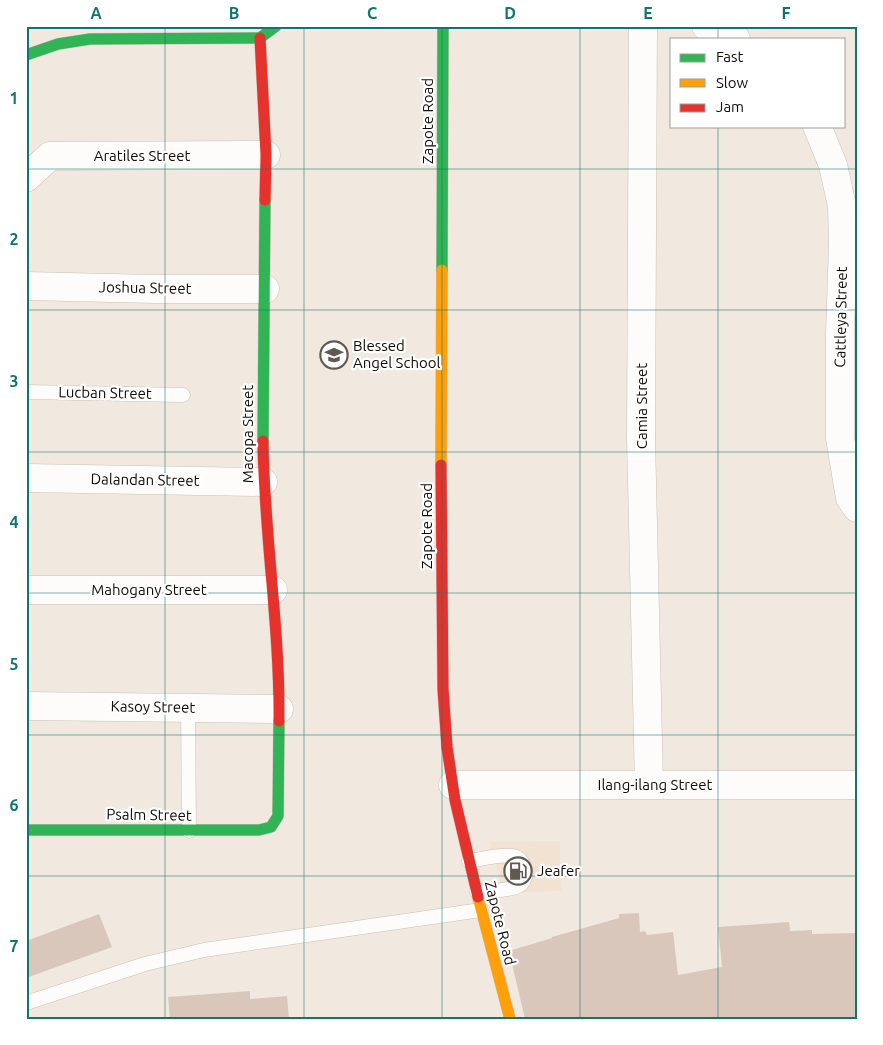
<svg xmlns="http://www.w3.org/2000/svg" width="883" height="1045" font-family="Ubuntu,sans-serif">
	<rect width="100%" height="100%" fill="#f1e9df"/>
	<path fill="#f2e2d1" d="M560 841 561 891 503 893 490 842Z"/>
	<path fill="#d9c7bc" d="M639 913 640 932 645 931 647 935 673 932 678 975 722 967 718 927 789 922 790 931 812 930V934L857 933V1019H525L509 951 552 938V937L619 918V914Z
		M99 914 112 947 26 978V941Z
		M250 991V999L287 996 289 1019H170L168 997Z"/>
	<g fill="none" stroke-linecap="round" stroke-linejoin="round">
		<g stroke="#c8c1b9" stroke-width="15">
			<path id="lane" d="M26 392 183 395
				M188 707 189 831
				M469 861C483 859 499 854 512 856 527 858 531 882 516 887 504 891 489 891 477 892
				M26 1003 145 964 204 950 481 910"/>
		</g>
		<g stroke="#c8c1b9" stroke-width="29">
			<path id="street" d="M643 26 641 438 649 785
				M706 26 736 39
				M817 126 833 165 842 206 843 244 840 334V438L850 498 857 508
				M26 178 50 156 266 155
				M26 286 154 289H265
				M26 478 263 482
				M26 590H273
				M26 706 279 709
				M453 785H857"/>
		</g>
		<g stroke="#c8c1b9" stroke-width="12">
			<path id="fast" d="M26 55 58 44 90 39 260 38 276 26
				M442 270 443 26
				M263 441 265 200
				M26 830H259L271 827 278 816 279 721"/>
		</g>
		<g stroke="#c8c1b9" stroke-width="12">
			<path id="slow" d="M441 465 442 270
				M478 897 510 1019"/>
		</g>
		<g stroke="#c8c1b9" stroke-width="12">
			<path id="jam" d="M260 38 266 155 265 200
				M263 441C264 534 280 627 279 721
				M441 465 443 689 447 747 455 800 478 897"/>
		</g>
		<use href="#lane" stroke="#fdfcfa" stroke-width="14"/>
		<use href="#street" stroke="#fdfcfa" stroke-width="28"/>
		<use href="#fast" stroke="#30b455" stroke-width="11"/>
		<use href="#slow" stroke="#ff9f0a" stroke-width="11"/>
		<use href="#jam" stroke="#e5322d" stroke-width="11"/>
	</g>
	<path fill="none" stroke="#0f766e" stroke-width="1" stroke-opacity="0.55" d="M165 26V1019M304 26V1019M442 26V1019M580 26V1019M718 26V39M718 126V1019M26 169H857M26 310H857M26 452H857M26 593H857M26 735H857M26 876H857"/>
	<defs>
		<g id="school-ring" transform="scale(1.4375)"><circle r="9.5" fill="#fff" stroke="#5f5951" stroke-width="1.5"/><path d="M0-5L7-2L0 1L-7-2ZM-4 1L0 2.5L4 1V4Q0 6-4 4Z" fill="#5f5951"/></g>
		<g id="fuel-ring" transform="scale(1.4375)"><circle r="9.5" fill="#fff" stroke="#5f5951" stroke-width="1.5"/><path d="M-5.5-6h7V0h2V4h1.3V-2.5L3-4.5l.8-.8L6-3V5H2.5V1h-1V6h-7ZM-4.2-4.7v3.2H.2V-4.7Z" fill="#5f5951"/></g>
	</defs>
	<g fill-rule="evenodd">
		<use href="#school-ring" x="334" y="355"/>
		<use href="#fuel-ring" x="518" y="871"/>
	</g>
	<g text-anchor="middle" stroke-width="4.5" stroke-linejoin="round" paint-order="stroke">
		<g font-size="15" fill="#100b05" stroke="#fff">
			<text transform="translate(428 121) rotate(-90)" y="5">Zapote Road</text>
			<text x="142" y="161">Aratiles Street</text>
			<text transform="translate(145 288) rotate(1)" y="5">Joshua Street</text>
			<text transform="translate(841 317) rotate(-89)" y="5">Cattleya Street</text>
			<text transform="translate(105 393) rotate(1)" y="5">Lucban Street</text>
			<text transform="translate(642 406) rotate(-90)" y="5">Camia Street</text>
			<text transform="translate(248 434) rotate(-90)" y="5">Macopa Street</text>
			<text transform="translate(145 480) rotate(1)" y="5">Dalandan Street</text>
			<text transform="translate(427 526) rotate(-90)" y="5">Zapote Road</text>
			<text x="149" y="595">Mahogany Street</text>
			<text transform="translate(153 707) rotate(1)" y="5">Kasoy Street</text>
			<text x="655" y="790">Ilang-ilang Street</text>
			<text transform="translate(149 815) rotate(1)" y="5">Psalm Street</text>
			<text transform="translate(500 923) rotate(76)" y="5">Zapote Road</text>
		</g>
		<g font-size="15" fill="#100b05" stroke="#fff" text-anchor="start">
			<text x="353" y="351">Blessed<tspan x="353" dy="17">Angel School</tspan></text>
			<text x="537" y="876">Jeafer</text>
		</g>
	</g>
	<rect width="883" height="1045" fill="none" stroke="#ffffff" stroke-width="55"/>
	<rect x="670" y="38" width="175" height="90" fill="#ffffff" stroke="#9f9d9b"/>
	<rect x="680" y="54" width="25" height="8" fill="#30b455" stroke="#9f9d9b"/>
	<text x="716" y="62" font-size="15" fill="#100b05">Fast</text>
	<rect x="680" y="79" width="25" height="8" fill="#ff9f0a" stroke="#9f9d9b"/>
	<text x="716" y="88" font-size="15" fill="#100b05">Slow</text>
	<rect x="680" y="104" width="25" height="8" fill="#e5322d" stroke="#9f9d9b"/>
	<text x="716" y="112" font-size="15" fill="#100b05">Jam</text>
	<rect x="28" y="28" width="828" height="990" fill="none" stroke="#0f766e" stroke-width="2"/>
	<g font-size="16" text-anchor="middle" font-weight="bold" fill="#0f766e">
		<text x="96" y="19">A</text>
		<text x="234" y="19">B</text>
		<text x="372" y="19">C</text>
		<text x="510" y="19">D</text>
		<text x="648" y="19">E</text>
		<text x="786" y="19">F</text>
		<text x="14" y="104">1</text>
		<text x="14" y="245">2</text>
		<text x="14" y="387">3</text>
		<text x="14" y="528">4</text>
		<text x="14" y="670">5</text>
		<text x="14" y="811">6</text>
		<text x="14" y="952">7</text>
	</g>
</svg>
